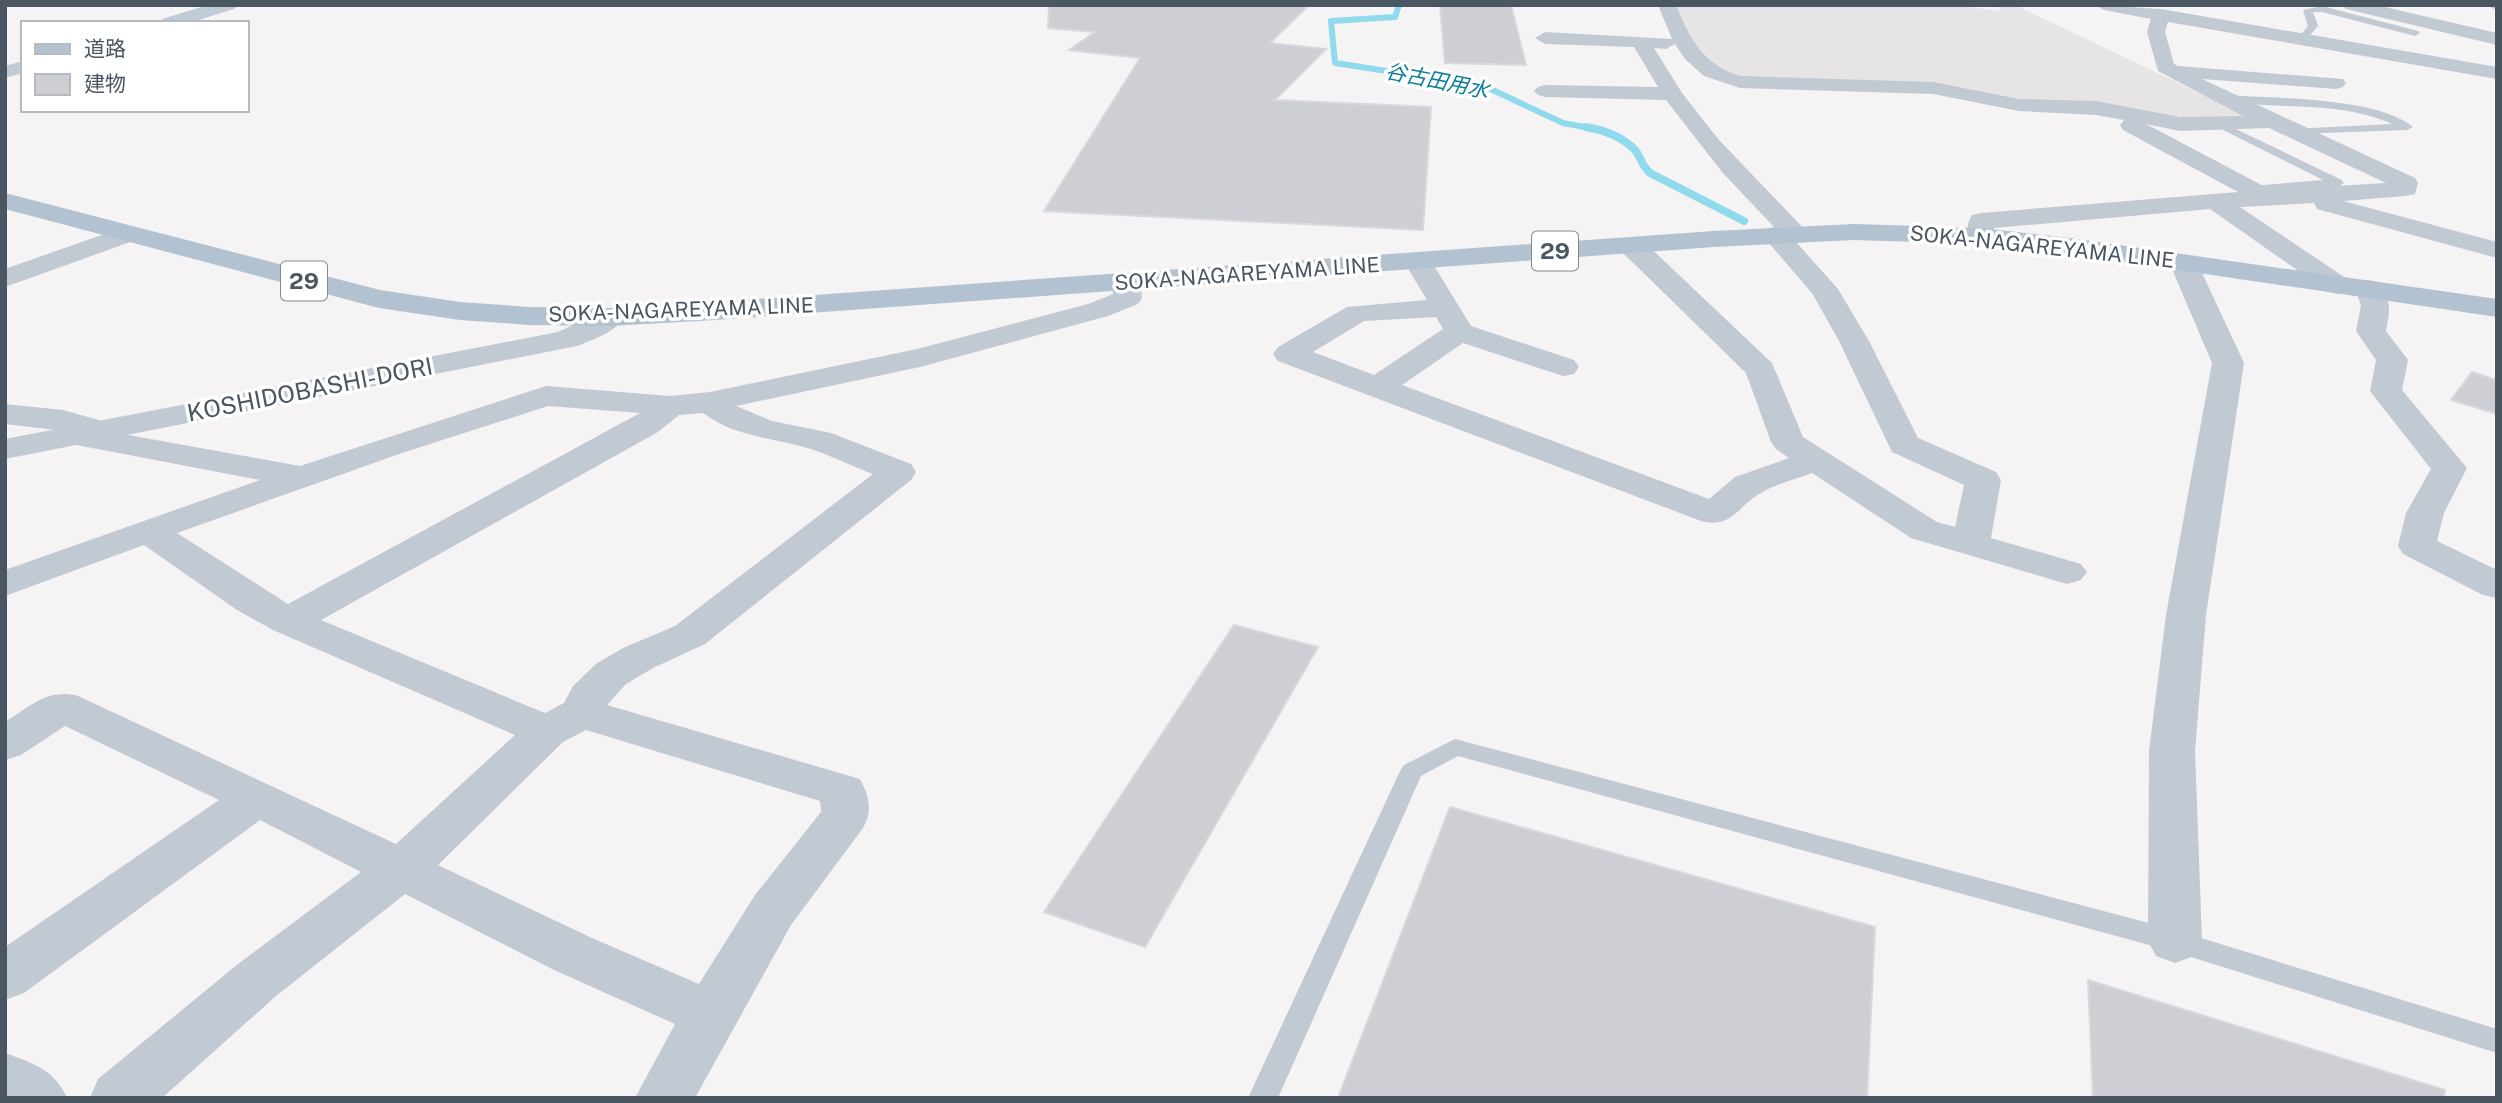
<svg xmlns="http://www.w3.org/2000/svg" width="2502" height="1103" font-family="'Public Sans','Noto Sans JP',sans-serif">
	<rect width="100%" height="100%" fill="#f5f3f3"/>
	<path fill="#e6e4e5" d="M1675 5H1949L2003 11 1995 5H2015L2243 114 2239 120 2167 119 2022 103 1938 86 1756 81 1717 71 1690 38Z"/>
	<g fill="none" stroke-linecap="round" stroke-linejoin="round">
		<path stroke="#90daee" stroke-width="6" d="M1399 5 1395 17 1331 21 1335 63 1484 86 1563 123 1595 129"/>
		<path stroke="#90daee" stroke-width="8" d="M1586 127C1603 130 1621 136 1634 149 1641 156 1640 164 1650 173L1744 221"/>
	</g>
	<path fill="#cdcfd5" stroke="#d7d9de" stroke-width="2" d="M1049 5H1309L1270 43 1326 49 1275 100 1431 107 1423 230 1044 211 1140 58 1069 50 1095 32 1048 28Z
		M1440 5H1511L1526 65 1445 63Z
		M2472 372 2497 380V414L2451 400Z
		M1234 625 1318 647 1145 947 1044 912Z
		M1450 807 1875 927 1867 1098H1338Z
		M2088 980 2445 1090 2444 1098H2093Z"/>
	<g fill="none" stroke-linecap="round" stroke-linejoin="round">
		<path fill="#c1cad2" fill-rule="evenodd" d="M2322 6 2418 31 2420 33 2415 36 2322 12H2313L2318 26 2305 41H2299L2297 39 2308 26 2303 10Z
			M2222 95C2269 98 2378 97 2413 127L2407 130 2295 134 2291 133V129L2392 124C2337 99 2275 111 2218 100V96Z
			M2219 121 2342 180 2344 183 2338 187 2247 193V187L2251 186 2323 180 2215 126 2213 124Z
			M1455 739 2175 930 2497 1029V1053L2175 952 1458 756 1421 776 1278 1098H1248L1400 771 1404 765Z"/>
		<path fill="#c1cad2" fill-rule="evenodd" d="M1658 5H1676C1690 39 1703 65 1741 76L1933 82 2019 99 2096 101 2180 117 2243 116 2158 71 2147 32 2151 19 2104 10 2095 5 2161 9 2497 67V79L2168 22 2165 32 2174 64 2178 66 2343 79 2346 83 2343 87 2336 89 2202 79 2415 178 2418 183 2415 194 2406 196 2343 201 2497 242V258L2317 209 2314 203 2240 207 2347 279 2351 285 2347 291 2337 294 2327 291 2210 209 1994 228V236L1990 242 1981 244 1972 242C1966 234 1966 224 1972 215L1981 213 2238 192 2123 130 2120 125 2124 120 2096 115 2019 111 1933 94 1740 88 1704 76 1685 59 1675 44 1666 49 1654 48 1682 93 1719 140 1809 234 1805 240 1796 242 1838 289 1869 341 1918 438 1996 472 2001 480 1991 538 2081 564 2087 572 2081 580 2067 584 1911 538 1812 473C1796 479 1776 484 1761 493 1737 506 1733 529 1701 521L1278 361 1273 354 1278 347 1347 307 1427 300 1404 262 1408 256 1418 254 1428 256 1471 326 1574 360 1579 367 1574 374 1563 376 1463 343 1402 385 1709 499 1735 477 1789 458 1776 449 1771 442 1746 373 1622 252 1619 246 1622 240 1632 238 1642 240 1772 363 1803 437 1937 522 1955 527 1964 485 1892 452 1839 341 1812 293 1762 235 1766 229 1774 227 1722 172 1666 100 1545 97 1538 95 1534 91 1538 87 1545 85 1658 87 1634 47 1545 44 1535 38 1545 32 1672 39ZM2146 124 2180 131 2269 128 2386 183 2271 190ZM1436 317 1443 329 1374 375 1313 352 1364 321Z
			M2343 5H2376L2497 33V45L2346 9Z
			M2487 5H2497V11Z
			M127 226 136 228 140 234 136 240 5 287V269Z
			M2183 254 2193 256 2197 262 2244 363 2206 615 2195 751 2202 941 2194 956 2175 963 2156 956 2148 941 2149 751 2166 615 2212 363 2169 262 2173 256Z
			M1126 274 1136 276 1140 282 1142 298 1138 304 1108 316 920 367 736 406 772 421 831 433 911 464 916 472 911 480 705 644 653 668 626 684 607 705 860 779C869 796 873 811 863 828L791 925 695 1098H635L675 1024 554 970 405 894 276 996 162 1098H90L98 1079 238 964 361 872 260 820 24 993 5 1000V947L219 800 65 726 21 755 5 760V722C30 707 47 688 78 696L396 844 515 735 273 630 237 610 144 545 5 596V570L260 480 66 443 61 436 64 431 5 424V404L63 410 113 424 117 433 300 466 546 386 670 396 710 392 917 349 1088 304 1113 294 1112 282 1116 276ZM548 406 640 413 288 604 177 533 402 453ZM703 413C736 438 773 437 811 449 832 456 852 466 873 474L675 626 623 648 596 664 573 686 564 703 545 713 321 620 658 432 679 415ZM586 730 820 801 821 812 755 895 699 984 592 938 438 865 563 742Z
			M2369 280 2379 283C2392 302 2390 309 2386 331L2408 360 2402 390 2467 468 2444 513 2437 541 2497 570V598L2483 595 2403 554 2398 546 2406 513 2431 469 2370 391 2376 360 2356 331 2361 305 2355 289 2359 283Z
			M5 1053C33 1063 55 1070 67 1098H5Z"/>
		<path fill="#c1cad2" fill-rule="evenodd" d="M610 308 620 311 625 317C614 333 594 339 577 346L5 459V439L558 332Z"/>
		<path fill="#c1cbd6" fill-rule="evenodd" d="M208 5H237L234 9 189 23H160L162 19Z
			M23 61V73L5 78V66Z"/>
		<path fill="#b3c2d1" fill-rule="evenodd" d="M5 193 380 290 460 302 530 307 610 308 715 302 1714 231 1854 224 1981 228 2070 238 2497 299V317L2070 254 1981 244 1854 240 1714 247 715 320 610 326 530 325 460 320 379 308 5 209Z"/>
	</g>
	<g text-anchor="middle" stroke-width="7" stroke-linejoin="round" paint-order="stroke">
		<g font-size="21" font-style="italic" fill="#0c7c9b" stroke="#fff">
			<text transform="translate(1437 81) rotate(11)" y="7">谷古田用水</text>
		</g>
		<g font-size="21" fill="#4a5661" stroke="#fff">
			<text transform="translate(2042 247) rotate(6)" y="7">SOKA-NAGAREYAMA LINE</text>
			<text transform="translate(1247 274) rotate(-4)" y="7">SOKA-NAGAREYAMA LINE</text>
			<text transform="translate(681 310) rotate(-2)" y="7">SOKA-NAGAREYAMA LINE</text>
		</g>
		<g fill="#fff" stroke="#808990" stroke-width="2">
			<rect x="1532" y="231.5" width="46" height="39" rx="5"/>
			<rect x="281" y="261.5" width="46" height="39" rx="5"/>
		</g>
		<g font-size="23" font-weight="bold" fill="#4a5661">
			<text x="1555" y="259">29</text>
			<text x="304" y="289">29</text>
		</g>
		<g font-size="24" fill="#4a5661" stroke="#fff">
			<text transform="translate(310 390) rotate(-11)" y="8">KOSHIDOBASHI-DORI</text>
		</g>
	</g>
	<rect width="2502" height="1103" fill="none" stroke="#4a5661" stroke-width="14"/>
	<rect x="21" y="21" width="228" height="91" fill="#ffffff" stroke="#b7bbc0" stroke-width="2"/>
	<rect x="35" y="44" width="35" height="10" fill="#b3c2d1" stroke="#b7bbc0" stroke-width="2"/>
	<text x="84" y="56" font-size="21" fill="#4a5661">道路</text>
	<rect x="35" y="74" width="35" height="21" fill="#cdcfd5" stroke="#b7bbc0" stroke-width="2"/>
	<text x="84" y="91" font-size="21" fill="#4a5661">建物</text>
</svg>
